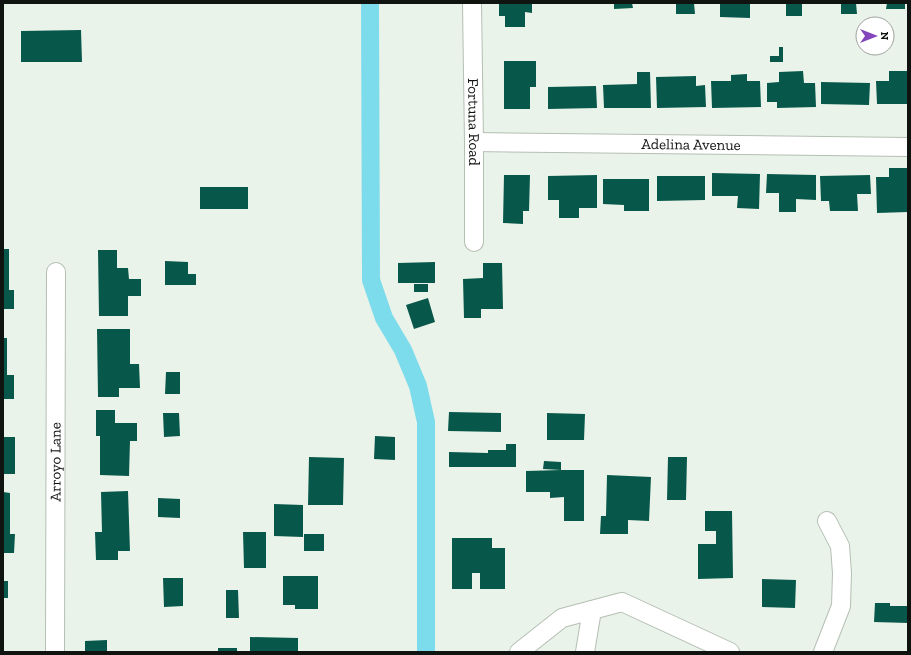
<svg xmlns="http://www.w3.org/2000/svg" width="911" height="655" font-family="'Zilla Slab',serif">
	<rect width="100%" height="100%" fill="#e9f3e9"/>
	<g fill="none" stroke-linecap="round" stroke-linejoin="round">
		<path stroke="#7ddcec" stroke-width="18" d="M370 3 371 280 384 318 403 350 418 386 426 422V652"/>
	</g>
	<path fill="#07584a" d="M499 3H532V13L525 12V27H505V16H499Z
		M614 3H632L633 8 614 9Z
		M676 3H694L695 14H676Z
		M720 3H750V18L720 17Z
		M786 3H802V16H786Z
		M841 3H856L857 14H841Z
		M887 3H905V9H886Z
		M81 30 82 62H21V31Z
		M779 47H783V62H770V56H779Z
		M504 61H536V87H530V109H504Z
		M803 71 804 83H815L816 107 777 108V102H767V83L779 82V72Z
		M889 71H908V104H877L876 81H889Z
		M637 72H650L651 108H604L603 85 637 84Z
		M747 74V81H760L761 107 712 108 711 81H731V75Z
		M696 76V86L705 85 706 107 657 108 656 77Z
		M821 82 870 83 869 105 821 104Z
		M596 86 597 108 548 109V87Z
		M889 168H908V212L877 213 876 177H889Z
		M712 173 760 174 759 209 737 208 738 196H712Z
		M767 174 816 175V200L796 199V212H779V193H766Z
		M504 175H530L529 211H523V224L503 223Z
		M597 175V208H579V218H559V200H548V176Z
		M870 175 871 194H857L858 211H830L829 201H821L820 176Z
		M657 176H705V200L657 201Z
		M603 179H649V211H624V205L603 204Z
		M200 187H248V209H200Z
		M3 249H9V290H14V309H3Z
		M98 250H117V268H128L129 279H141V296H128V316H99Z
		M165 261 188 262V274H196V285H165Z
		M435 262V283H398V263Z
		M483 263H502L503 309H481V318H464L463 279 483 278Z
		M414 284H428V292H414Z
		M428 298 435 322 414 329 406 305Z
		M97 329H130V364H139L140 388H119V397H98Z
		M3 338H7V375H14V399H3Z
		M166 372H180V394H165Z
		M96 410H115V423H137V441H130L129 476 100 475V436H96Z
		M449 412 501 413V432L448 431Z
		M163 413H179L180 436 164 437Z
		M547 413 585 414 584 440H547Z
		M375 436 395 437V460L374 459Z
		M3 437H15V474H3Z
		M506 444H516V467H449V452L488 453V450H506Z
		M309 457 344 458 343 505H308Z
		M668 457H687L686 500H667Z
		M544 461 561 462V470L543 469Z
		M561 470H584V521H564V497L550 498V492H526V471Z
		M607 475 651 477 649 521 628 520V534H600L601 516H606Z
		M128 491 130 551H118V560H96L95 532H102L101 492Z
		M3 492 10 493V534H15L14 553H3Z
		M158 498 180 499V518L158 517Z
		M274 504 303 505V537L274 536Z
		M705 511H732L733 578 698 579V544H716V531H705Z
		M243 532H266V568H244Z
		M304 534H324V551H304Z
		M452 538H492V548H505V589H480V573H472V589H452Z
		M283 576H318V609H295V605H283Z
		M163 578H183V606L164 607Z
		M762 579 796 580 795 608 762 607Z
		M3 581H8V598H3Z
		M226 590H238L239 618H226Z
		M875 603H890V606H908V623L874 622Z
		M250 637 298 638V652H250Z
		M107 640V652H85V641Z
		M218 648H237V652H218Z"/>
	<g fill="none" stroke-linecap="round" stroke-linejoin="round">
		<g stroke="#b5bfb4" stroke-width="20">
			<g id="minor">
				<path id="s1" d="M472 3 474 142V242"/>
				<path id="s2" d="M474 142 908 147"/>
				<path id="s3" d="M55 652 56 272"/>
				<path d="M519 652 562 618 622 602 730 652"/>
				<path d="M585 652 592 610"/>
				<path d="M823 652 841 606 842 573 840 546 827 521"/>
			</g>
		</g>
		<use href="#minor" stroke="#fff" stroke-width="18"/>
	</g>
	<g text-anchor="middle" stroke-width="4" stroke-linejoin="round" paint-order="stroke">
		<g font-size="15" fill="#101410" stroke="#fff">
			<text dy="5" stroke="none"><textPath href="#s1" startOffset="119">Fortuna Road</textPath></text>
			<text dy="5" stroke="none"><textPath href="#s2" startOffset="217">Adelina Avenue</textPath></text>
			<text dy="5" stroke="none"><textPath href="#s3" startOffset="190">Arroyo Lane</textPath></text>
		</g>
	</g>
	<rect width="911" height="655" fill="none" stroke="#101410" stroke-width="8"/>
	<g transform="translate(875 36) rotate(90)"><circle r="19" fill="#ffffff" stroke="#9fa19f"/>
	<path d="M0-3L7 15L0 10L-7 15Z" fill="#8446bc"/>
	<text y="-6" font-size="11" font-weight="bold" text-anchor="middle" fill="#101410">N</text>
	</g>
</svg>
